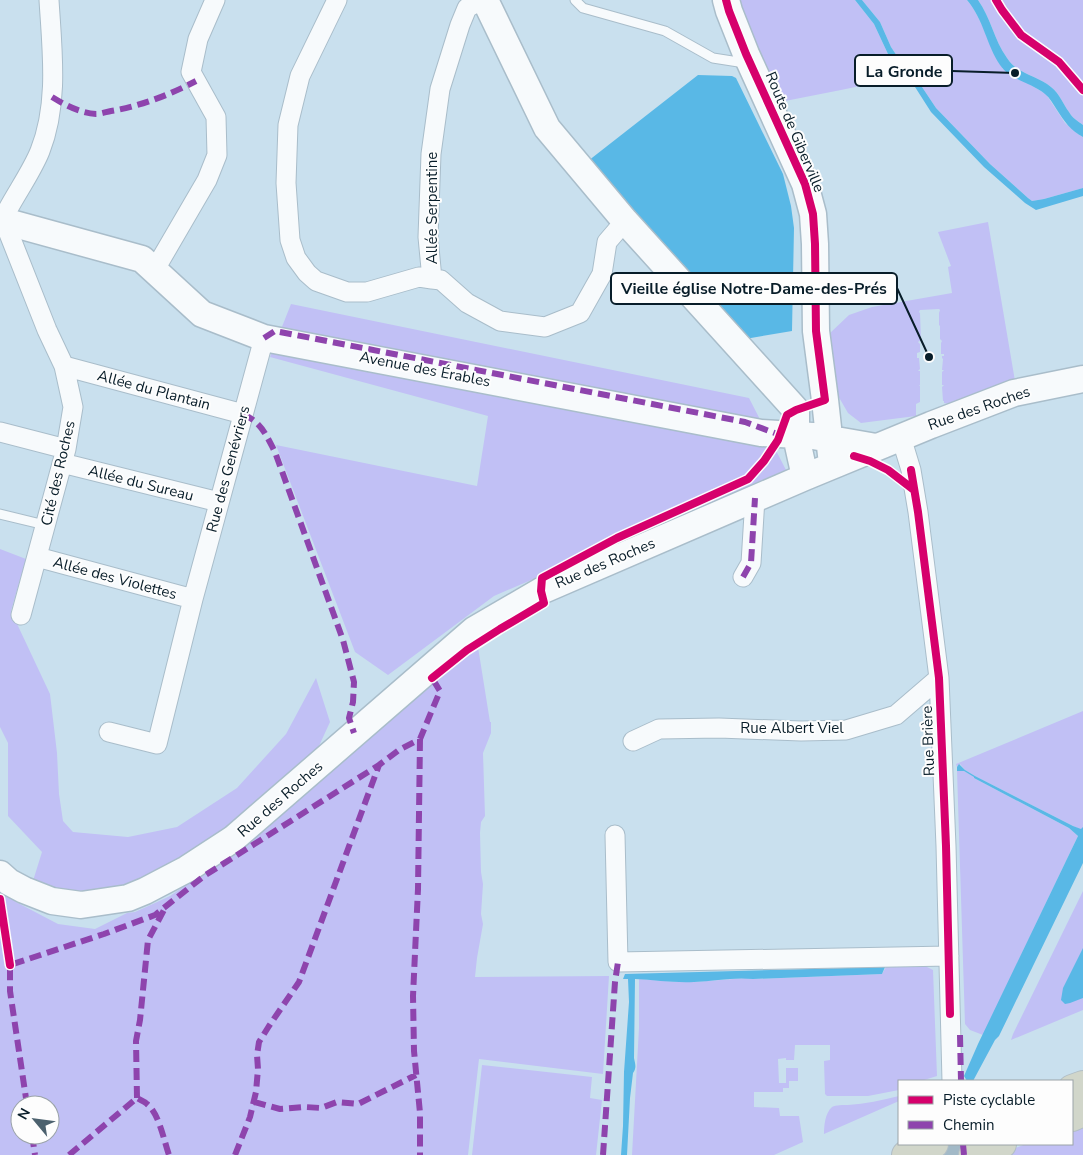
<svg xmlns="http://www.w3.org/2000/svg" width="1083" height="1155" font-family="'Nunito Sans',sans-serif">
	<rect width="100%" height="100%" fill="#c9e0ee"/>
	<path fill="#c1c0f5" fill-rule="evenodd" d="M737 0H855L874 24 888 54 908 76 841 90 780 102Z
		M862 0H967C984 20 988 47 1003 69L1046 94 1065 123 1078 134 1083 137V188L1044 199 1032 201 1028 198 990 164 936 108 912 72 897 56 891 47 880 22Z
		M978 0H1083V125C1078 121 1072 118 1069 112 1063 104 1060 94 1051 87 1038 76 1017 74 1007 58 994 40 991 18 978 0Z
		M988 222 1015 381 949 404 944 403V401H943L942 387 944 385H942V372L944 370H942L943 359 942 358V356H944V354H941V343L942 341 940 339V326L939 325V313L940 310 939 309 920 310 919 312 920 313 921 340 918 342 920 344V352L917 353V358H919L920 369 918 371H920V385L919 386H920V402L916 404V416L861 423 848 413 837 394 829 334 849 315 872 307 952 293 948 267 951 266 938 232Z
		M291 304 749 398 786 470 494 596 388 675 355 652 276 445 477 486 488 416 270 357Z
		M0 549 26 559 11 611 50 694 57 753 59 794 63 821 73 832 128 837 177 827 237 788 286 734 316 678 330 722 313 759 233 825 164 871 112 892 61 898 32 884 42 852 8 816V743L0 727Z
		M478 647 490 722H491V733L483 753 485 816 481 822 480 833 481 872 483 884 481 914 483 924 477 958 475 977 609 976 603 1074 479 1059 468 1155H0V890L6 892 16 902 58 924 95 929 127 913 135 912 155 903 170 896 229 855 449 666ZM20 1105H50V1135H20Z
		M1083 711V827L1082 830 1073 826 975 776 965 770 960 764 957 767 956 764Z
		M957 771H964L975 777 974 778 1069 828 1078 836 983 1035 970 1030 965 1024Z
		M1083 891V1010L1011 1040 1013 1034Z
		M925 966 933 970 937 1076 921 1081H899V1090L868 1096H827L825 1094 824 1061 830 1060V1045H795L794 1060H786V1058L778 1059 779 1083H786V1068H798V1081H789V1088H783V1092H754V1107L779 1108 780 1116H799L803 1142 774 1155H632L639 1028V979L678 982H694L746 978 753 979 882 974 886 967Z
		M482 1065 592 1077 590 1098 602 1100 596 1155H472Z
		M899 1096V1101L824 1134C824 1126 825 1113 832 1107 836 1105 843 1105 848 1105 865 1104 882 1100 899 1096Z
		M1083 1122V1155H997L1026 1144H1072V1126Z"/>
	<path fill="#59b8e6" d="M855 0H862L880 22 891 47 897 56 912 72 936 108 990 164 1028 198 1032 201 1044 199 1083 188V196L1036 210 1025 203 984 167 931 112 908 76 888 54 874 24Z
		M967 0H978C991 18 994 40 1007 58 1017 74 1038 76 1051 87 1060 94 1063 104 1069 112 1072 118 1078 121 1083 125V137C1071 131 1064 121 1057 110 1053 104 1050 98 1045 94 1032 83 1010 80 1000 65 986 44 984 20 967 0Z
		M698 75 732 76 736 78 783 174 791 206 794 228 792 331 745 339 588 161Z
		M959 764 965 770 975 776 1073 826 1081 829 1083 827V863L999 1036 995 1040 973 1081H967L964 1076 978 1044 1078 836 1069 828 974 778V777L964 771H957V767Z
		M1083 948V998L1070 1003 1065 1004 1061 1000 1063 988Z
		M885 967 882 974 753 979C734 977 714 981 694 982 674 983 655 980 635 979L634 1058C635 1064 637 1067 633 1073L630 1098 627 1155H621L623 1126 624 1072 629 1002 628 979H623L625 974Z"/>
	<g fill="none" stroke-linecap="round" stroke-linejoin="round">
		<path stroke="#a2b9c7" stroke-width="19" stroke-dasharray="19 9" stroke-linecap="butt" d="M952 1144V1155"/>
		<g stroke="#a9bdca" stroke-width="11">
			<path id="lane" d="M575 0 583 8 665 31 713 58 745 63
				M0 514 45 525"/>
		</g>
		<g stroke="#a9bdca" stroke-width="21">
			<path id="street" d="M337 0 300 76 288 125 286 183 290 240 296 258 307 273 316 281 347 292H367L419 277 432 279
				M481 0 467 8 460 25 440 89 431 154 428 237 432 279 441 280 467 303 500 321 545 327 580 313 602 274 607 242 625 221
				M154 271 207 180 217 155 216 117 191 72 198 39 215 0
				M64 366 243 414
				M0 432 66 449
				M901 437 911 470 918 512 939 678 946 846 952 1081
				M62 463 219 502
				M37 557 193 599
				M743 577 751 563 755 498
				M21 615 66 449 73 407 64 366 47 330 4 221 7 211C17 192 32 171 40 151 59 103 52 50 49 0
				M109 732 157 744 193 599 264 338
				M633 741 659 729 719 728 801 731 846 730 896 715 939 678
				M615 835 618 962 949 956"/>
		</g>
		<g stroke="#a9bdca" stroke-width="29">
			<path id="secondary" d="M485 0 547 128 625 221 796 410V436L805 477
				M726 0 729 11 746 54 805 184 813 214 815 244 816 331 825 400 831 455
				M0 220 142 259 202 314 264 338 761 433 813 436 876 447
				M0 874 9 882 24 890 52 901 81 905 128 898 145 891 187 869 233 839 474 630 541 591 805 477 931 425 1014 393 1083 379"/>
		</g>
		<g stroke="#b1bec6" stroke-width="30">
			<path id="highway" d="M1072 1089 1083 1085
				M1072 1117 1083 1112
				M906 1155 934 1144
				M973 1155 1002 1144"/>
		</g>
		<use href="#lane" stroke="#f7fafc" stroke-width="9"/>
		<use href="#street" stroke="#f7fafc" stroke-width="19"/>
		<use href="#secondary" stroke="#f7fafc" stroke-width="26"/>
		<use href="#highway" stroke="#d1d6ca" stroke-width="28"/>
		<path stroke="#8e44ad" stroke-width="6" stroke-dasharray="12 6" stroke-linecap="butt" d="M52 97C65 105 80 113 96 114 101 114 106 112 111 111 141 106 169 95 196 81
			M264 338 275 331 745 422 780 435
			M243 414C262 423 266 435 275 452L343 640 354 682 353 702 349 718 354 733
			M743 577 751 563 755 498
			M420 739 418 889 413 996 414 1051 420 1113V1155
			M960 1035 961 1081
			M137 1098 136 1041 140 1020 148 940 164 910
			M254 1102 280 1109 305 1107 321 1108 337 1102 358 1104 416 1075
			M27 1105 10 991V965L104 934 155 915 204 876 379 765 399 750 420 739 440 691 432 678
			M32 1135 35 1155
			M963 1144 964 1155
			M69 1155 137 1098C140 1100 144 1101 147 1104 159 1113 164 1141 169 1155
			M235 1155 250 1117 256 1092 258 1069 257 1055 259 1042 269 1026 299 982 379 765
			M603 1155 615 982 618 962"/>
		<g stroke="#fdfdfd" stroke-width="11">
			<path id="cycleway" d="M996 0 1002 10 1021 35 1059 62 1083 90
				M854 456 870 461 888 470 914 490
				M911 470 918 512 939 678 946 846 950 1014
				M432 678 467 650 500 629 544 603 541 591 542 578 617 538 748 479 764 461 778 440 787 415 796 410 825 400 816 331 815 244 813 214 805 184 746 54 729 11 726 0
				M0 899 10 965"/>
		</g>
		<use href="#cycleway" stroke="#d6006c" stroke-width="8"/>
	</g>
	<g text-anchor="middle" stroke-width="4" stroke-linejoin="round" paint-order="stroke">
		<g font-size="15" fill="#081d29" stroke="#fdfdfd">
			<text transform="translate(795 132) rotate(67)" y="5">Route de Giberville</text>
			<text transform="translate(432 208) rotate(-90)" y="5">Allée Serpentine</text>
			<text transform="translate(425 369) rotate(11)" y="5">Avenue des Érables</text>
			<text transform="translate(154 390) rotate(15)" y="5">Allée du Plantain</text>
			<text transform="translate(979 408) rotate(-19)" y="5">Rue des Roches</text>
			<text transform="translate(228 469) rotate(-75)" y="5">Rue des Genévriers</text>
			<text transform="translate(58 473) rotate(-77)" y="5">Cité des Roches</text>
			<text transform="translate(141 483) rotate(14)" y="5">Allée du Sureau</text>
			<text transform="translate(605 563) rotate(-23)" y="5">Rue des Roches</text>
			<text transform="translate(115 578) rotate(15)" y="5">Allée des Violettes</text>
			<text x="792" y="733">Rue Albert Viel</text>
			<text transform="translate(928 741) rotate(-92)" y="5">Rue Brière</text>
			<text transform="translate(280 799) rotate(-41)" y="5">Rue des Roches</text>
		</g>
	</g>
	<path fill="none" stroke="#081d29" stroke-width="2" d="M1015 73L952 71M929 357L897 288"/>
	<g fill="#081d29" stroke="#fdfdfd" stroke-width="2">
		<circle cx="1015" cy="73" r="5"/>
		<circle cx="929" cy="357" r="5"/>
	</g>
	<g fill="#fdfdfd" stroke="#081d29" stroke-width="2">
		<rect x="855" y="55" width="97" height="31" rx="5"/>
		<rect x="611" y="273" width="286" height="31" rx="5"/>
	</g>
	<g font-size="16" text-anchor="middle" font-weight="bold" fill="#081d29">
		<text x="904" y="77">La Gronde</text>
		<text x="754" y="294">Vieille église Notre-Dame-des-Prés</text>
	</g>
	<rect x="898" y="1080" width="175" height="65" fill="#fdfdfd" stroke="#9ba3a8"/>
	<rect x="908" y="1096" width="25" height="8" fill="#d6006c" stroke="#9ba3a8"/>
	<text x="943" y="1105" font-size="15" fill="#081d29">Piste cyclable</text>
	<rect x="908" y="1121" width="25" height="8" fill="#8e44ad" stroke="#9ba3a8"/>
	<text x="943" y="1130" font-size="15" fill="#081d29">Chemin</text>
	<g transform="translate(35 1120) rotate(299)"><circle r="24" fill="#fdfdfd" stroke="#9ba3a8"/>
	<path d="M0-4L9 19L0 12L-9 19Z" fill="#4c616e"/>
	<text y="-8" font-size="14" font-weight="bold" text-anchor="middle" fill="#081d29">N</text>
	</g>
</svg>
